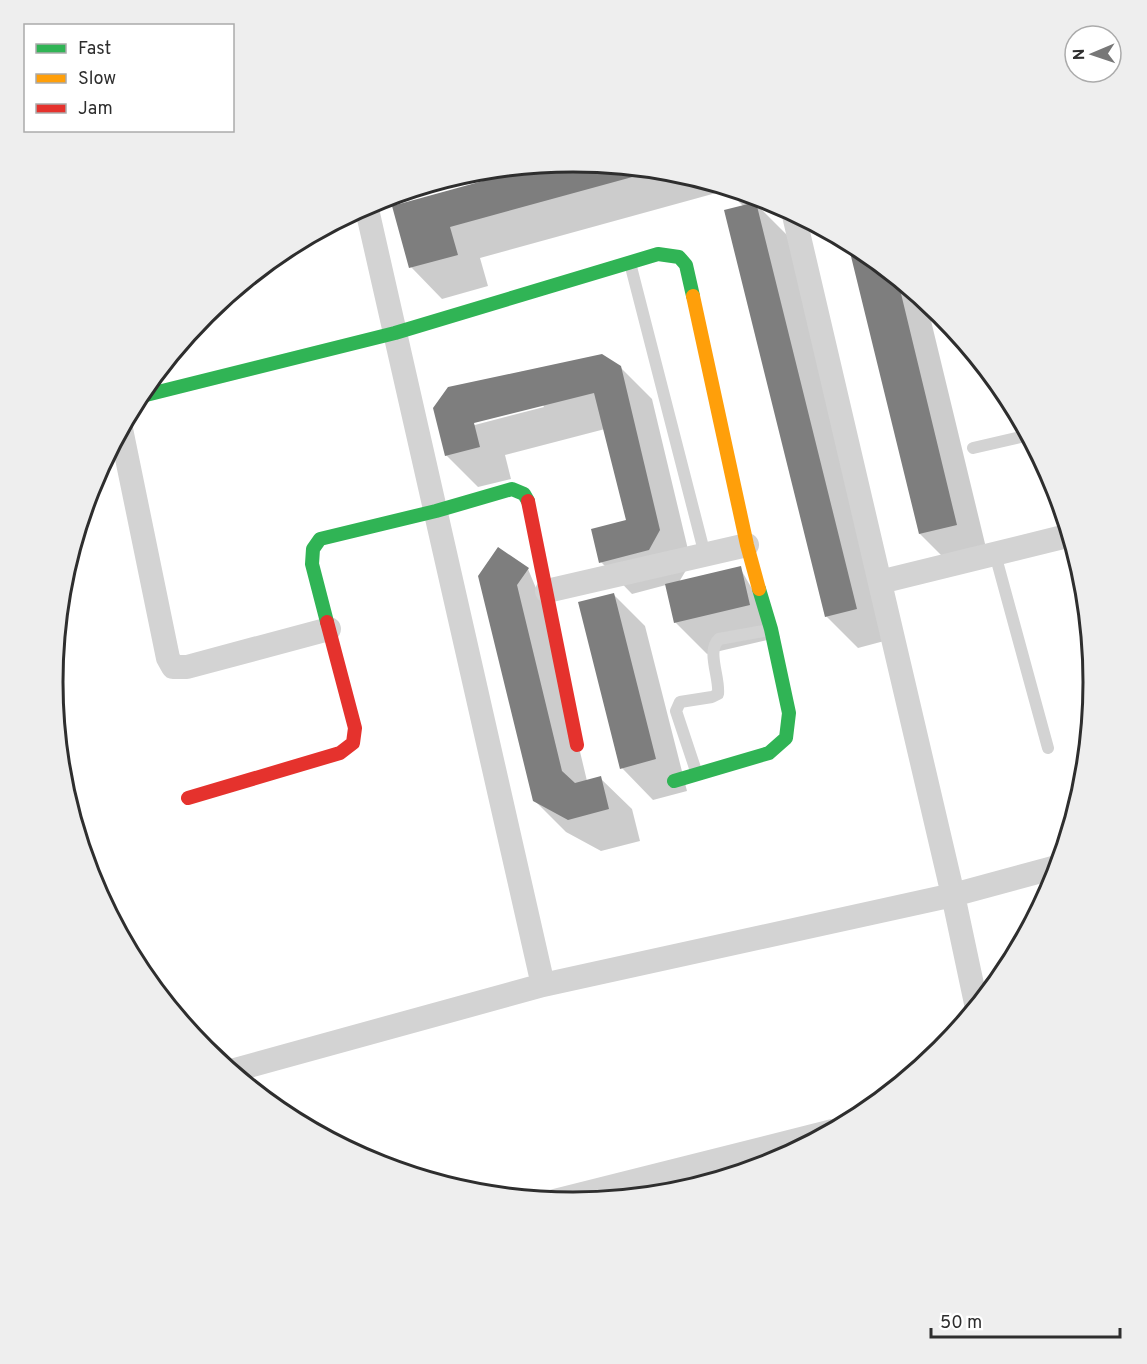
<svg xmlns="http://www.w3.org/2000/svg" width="1147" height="1364" font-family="Overpass,sans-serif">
	<rect width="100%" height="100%" fill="#fff"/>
	<path fill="#0003" fill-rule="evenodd" d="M574 161 675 171 777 203 759 207 787 235 888 640 858 648 826 616 744 207 727 190 480 258 488 286 442 299 411 267 394 207 554 163Z
		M848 241 863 249 926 300 988 556 951 565 920 534Z
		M620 367 652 399 691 562 679 582 740 568 780 637 707 654 675 622 666 585 632 594 601 562 628 521 605 429 505 455 511 479 478 487 446 455 434 408ZM543 405 544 407 471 426V423Z
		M528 569 548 617 587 781 600 778 632 809 640 841 601 851 566 832 534 800 480 576Z
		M614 595 645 626 687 791 653 800 622 768Z"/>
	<path fill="#7e7e7e" d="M574 161 658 170 450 227 458 255 409 268 392 206 545 164Z
		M756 202 857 609 825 617 724 210Z
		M847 240 863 249 897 277 957 525 919 534Z
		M602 354 621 366 660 530 649 550 599 563 591 529 626 520 594 393 474 423 480 447 445 456 433 408 448 387Z
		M498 547 529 568 517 585 562 771 575 783 601 776 609 809 568 820 533 801 478 576Z
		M741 566 750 605 674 623 665 584Z
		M614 593 656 759 620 769 578 602Z"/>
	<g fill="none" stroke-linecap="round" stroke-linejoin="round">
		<path stroke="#d3d3d3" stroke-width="12" d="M630 263 705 555
			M973 448 1029 435
			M995 554 1048 748
			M697 774 676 711 680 702 712 697 718 694C720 677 706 651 719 639L769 630"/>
		<path stroke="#d3d3d3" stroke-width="24" d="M366 205 543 985
			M793 211 953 895 977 1008
			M121 429 168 658 173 667H187L329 629
			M880 582 1071 535
			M547 591 747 545
			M231 1071 543 985 953 895 1060 866
			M555 1201 833 1131"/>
		<path stroke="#30b455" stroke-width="14" d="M138 397 395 333 658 254 679 257 686 265 693 296
			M327 622 312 564 313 549 320 539 436 511 512 489 524 494 528 501
			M674 781 769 753 786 738 789 713 771 629 759 589"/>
		<path stroke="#ff9f0a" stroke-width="14" d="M693 296 747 545 759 589"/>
		<path stroke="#e5322d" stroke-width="14" d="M528 501 577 745
			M188 798 340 753 353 743 355 728 327 622"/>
	</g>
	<path d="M0 0H1147V1364H0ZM63 682a510 510 0 1 1 1020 0a510 510 0 1 1-1020 0Z" fill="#eee" fill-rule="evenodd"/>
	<path fill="none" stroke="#2e2e2e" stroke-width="3" d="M63 682a510 510 0 1 1 1020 0a510 510 0 1 1-1020 0Z"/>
	<rect x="24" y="24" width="210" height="108" fill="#ffffff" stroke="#ababab" stroke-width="1.5"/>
	<rect x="36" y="44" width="30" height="9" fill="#30b455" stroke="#ababab" stroke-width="1.5"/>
	<text x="78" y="54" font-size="18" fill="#2e2e2e">Fast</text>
	<rect x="36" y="74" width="30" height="9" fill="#ff9f0a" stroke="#ababab" stroke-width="1.5"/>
	<text x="78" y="84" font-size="18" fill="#2e2e2e">Slow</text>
	<rect x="36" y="104" width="30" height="9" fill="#e5322d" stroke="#ababab" stroke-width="1.5"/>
	<text x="78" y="114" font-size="18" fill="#2e2e2e">Jam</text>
	<g transform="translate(1093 54) rotate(268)"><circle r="28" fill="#ffffff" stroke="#ababab" stroke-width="1.5"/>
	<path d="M0-4.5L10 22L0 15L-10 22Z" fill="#777777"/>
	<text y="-9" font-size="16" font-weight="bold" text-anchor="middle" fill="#2e2e2e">N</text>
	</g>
	<path d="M931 1328v9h189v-9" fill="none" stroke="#2e2e2e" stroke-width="3"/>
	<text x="940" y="1328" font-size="18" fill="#2e2e2e" stroke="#ffffff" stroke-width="4.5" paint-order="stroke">50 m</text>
</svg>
